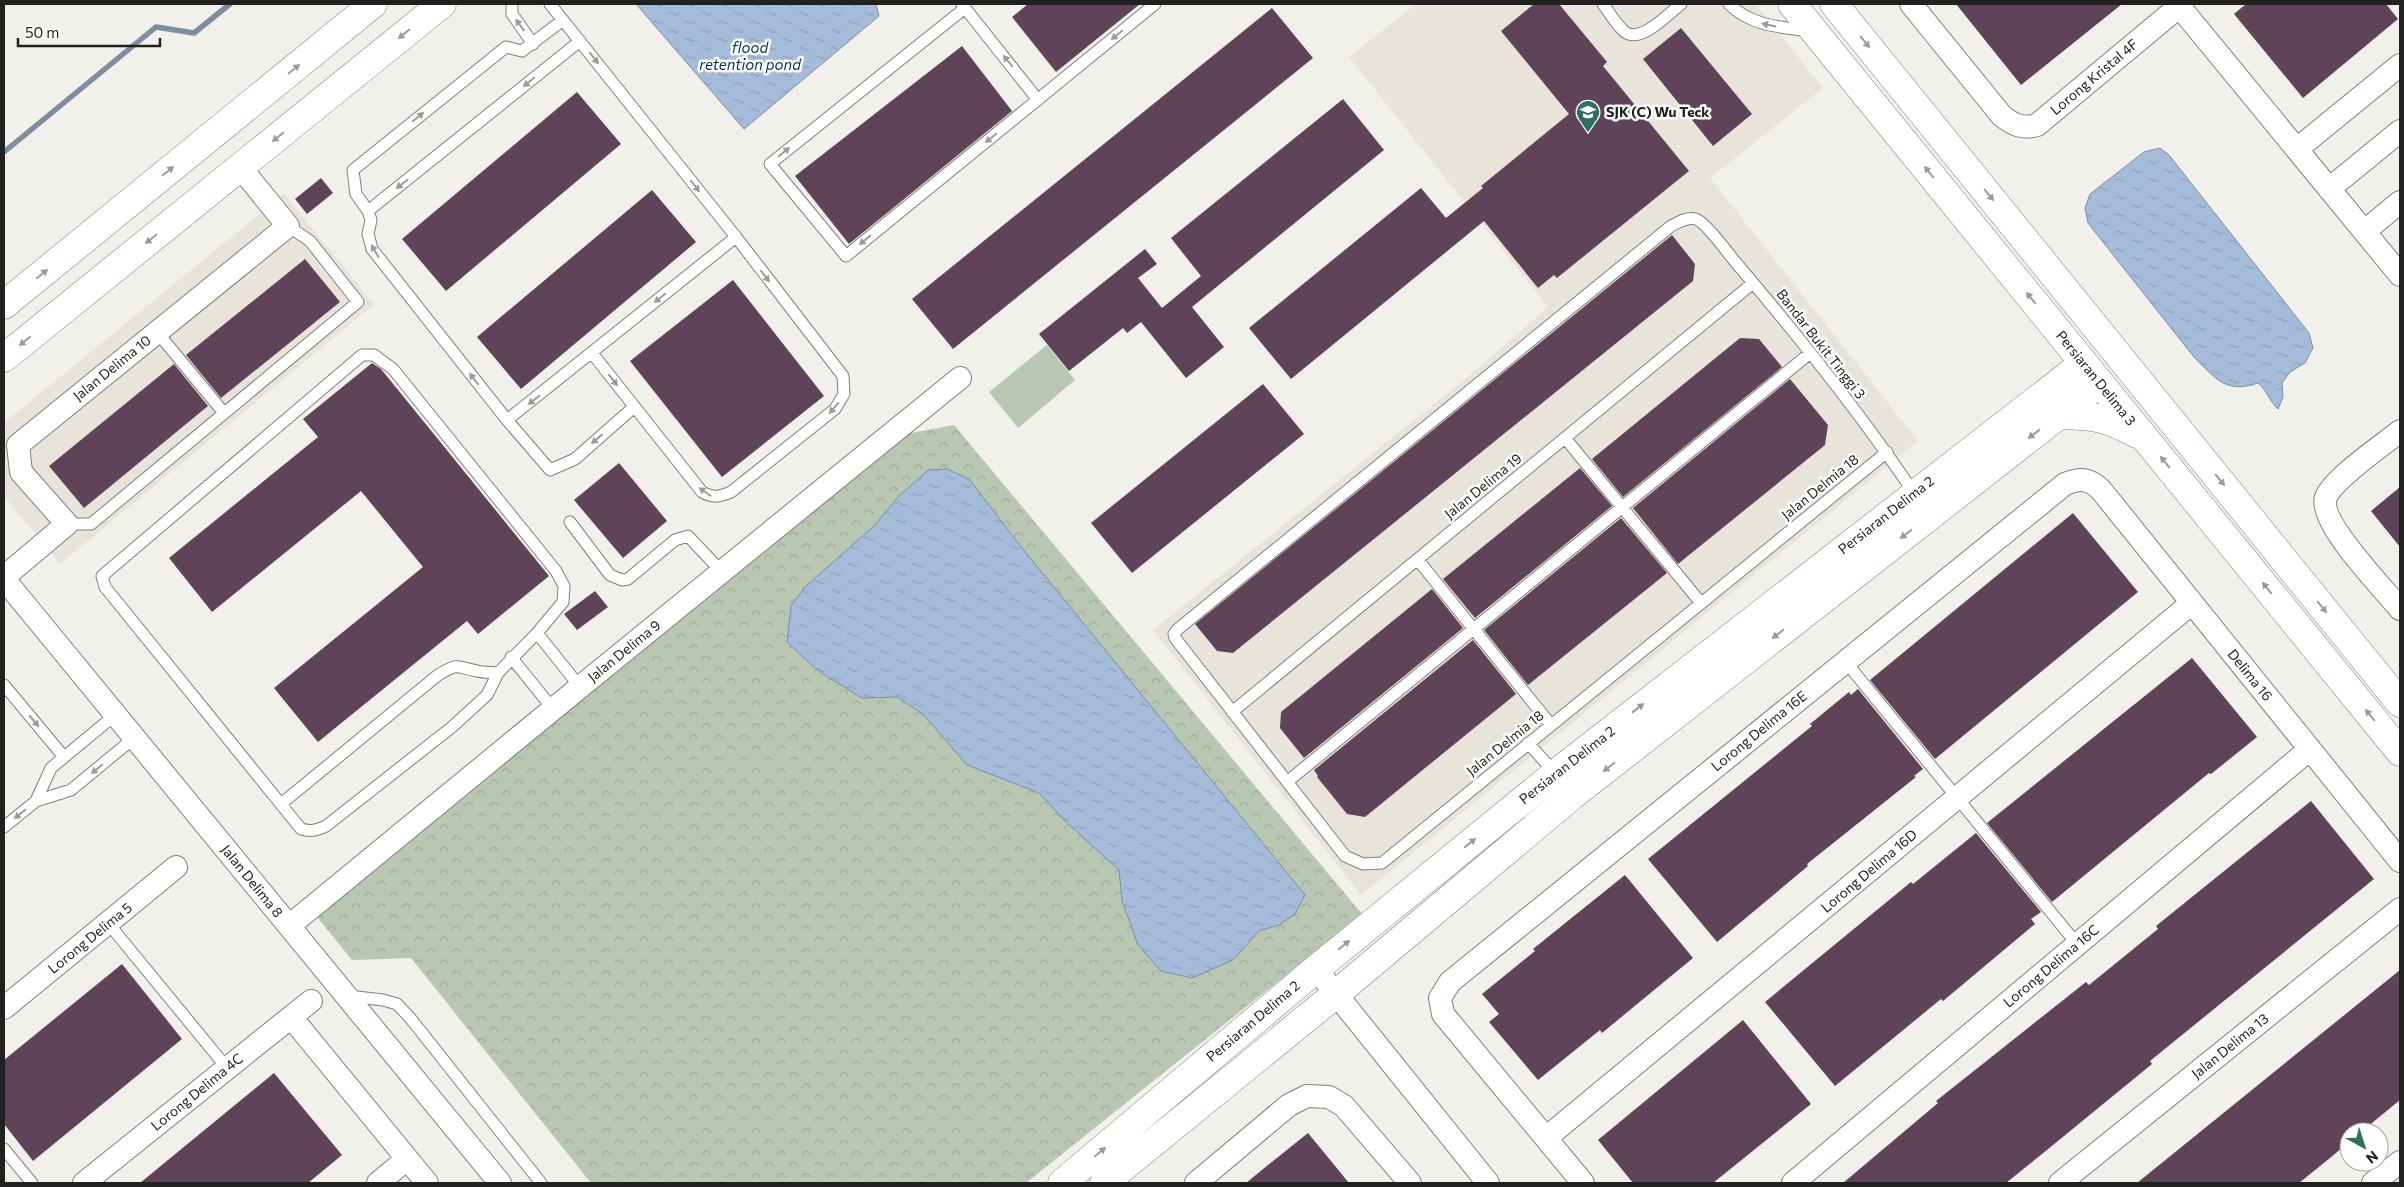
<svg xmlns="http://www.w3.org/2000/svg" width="2404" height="1187" font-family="Commissioner,sans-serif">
	<defs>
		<pattern id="park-crowns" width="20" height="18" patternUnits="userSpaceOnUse" patternTransform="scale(1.25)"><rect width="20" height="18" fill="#b8c7b1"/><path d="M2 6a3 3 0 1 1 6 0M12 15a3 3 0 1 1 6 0" fill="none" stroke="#9eab98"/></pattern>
		<pattern id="water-ripples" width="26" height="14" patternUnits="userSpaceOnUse" patternTransform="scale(1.25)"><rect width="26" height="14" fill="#a4bbda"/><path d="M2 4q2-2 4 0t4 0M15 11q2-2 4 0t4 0" fill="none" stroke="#8da0bb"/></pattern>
	</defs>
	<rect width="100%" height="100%" fill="#f2f0eb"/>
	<path fill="#e9e4d9" d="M1416 4H1756L1823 88 1710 178 1918 441 1361 895 1153 630 1475 371 1548 307 1349 57Z
		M284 194 374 304 60 564 4 496V423Z"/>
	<path fill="url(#park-crowns)" d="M954 425 1362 914 1026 1183H591L411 958 352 960 313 912 895 436Z"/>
	<path fill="#b8c7b1" d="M1047 345 1075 380 1018 428 989 392Z"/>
	<path fill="url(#water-ripples)" stroke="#7d8da2" d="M636 4H876L879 16 744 129Z
		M2160 148 2169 155 2309 333 2313 348 2305 363 2290 372 2282 383 2283 397 2278 409C2269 401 2267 390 2258 383 2226 394 2216 379 2194 357L2088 223 2085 208 2090 194 2144 152Z
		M947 469 969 479 1022 548 1305 895 1295 914 1279 925 1259 931 1233 960 1192 978 1161 971 1138 945 1122 901 1119 870 1063 819 1039 793 967 765 924 715 897 697 862 698 817 670 787 642 791 606 805 587 875 525 898 497 928 470Z"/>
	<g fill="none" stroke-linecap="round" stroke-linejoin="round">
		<path stroke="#7d8da2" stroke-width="5.5" d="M4 152 156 27 194 33 230 4"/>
	</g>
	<path fill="#5f4358" d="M1028 4H1140L1056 72 1012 17Z
		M1534 4H1559L1607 62 1603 66 1689 171 1557 278 1554 275 1538 288 1484 221 1291 379 1249 328 1421 188 1446 218 1483 188 1481 186 1569 114 1501 31Z
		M1956 4H2122L2021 85Z
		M2246 4H2386L2398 19 2303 98 2234 14Z
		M1272 8 1313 58 953 349 912 299Z
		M1681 28 1752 114 1713 146 1643 59Z
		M962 46 1012 111 849 244 795 176Z
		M577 92 621 144 446 291 402 239Z
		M1343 99 1384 150 1192 307 1224 347 1186 378 1141 322 1127 333 1123 328 1069 371 1039 334 1145 249 1157 264 1138 278 1162 308 1201 276 1171 238Z
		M321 178 333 193 307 214 295 199Z
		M652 190 696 242 521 389 477 337Z
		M1672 235 1695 264 1693 281 1233 653 1217 651 1195 624Z
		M305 259 340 302 221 398 186 355Z
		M733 280 824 396 722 477 630 361Z
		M1740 338 1759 339 1782 367 1623 497 1592 459Z
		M372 363 381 369 549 576 478 634 467 621 318 742 274 688 423 567 361 491 212 612 169 558 318 437 303 419Z
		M174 364 208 406 84 508 49 466Z
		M1790 379 1828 425 1825 445 1678 564 1633 508Z
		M1263 384 1304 434 1132 573 1091 523Z
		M619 463 667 521 623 558 574 500Z
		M1580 468 1612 506 1475 618 1443 579Z
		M2400 487V547L2371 511Z
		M2073 513 2138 592 1935 759 1870 680Z
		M1621 518 1667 573 1528 685 1484 630Z
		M1432 589 1463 628 1304 758 1280 728 1281 712Z
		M595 591 608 607 577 630 564 614Z
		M1473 640 1516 694 1365 817 1347 814 1317 777 1318 776 1314 770Z
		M2192 658 2257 737 2211 774 2209 773 2052 902 1987 823Z
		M1858 689 1923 769 1914 776 1916 777 1807 864 1808 866 1717 942 1648 859 1812 726 1810 724 1849 692 1851 695Z
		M2311 801 2374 879 2150 1061 2152 1064 2042 1154 2006 1183H1843L1938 1103 1936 1101 2086 982 2089 985 2158 929 2156 926Z
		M1976 833 2041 912 2031 919 2035 924 1943 1001 1941 999 1835 1086 1765 1002 1911 882 1913 884Z
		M1625 875 1693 958 1602 1033 1600 1030 1538 1080 1489 1022 1499 1014 1482 994 1535 951 1533 949Z
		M122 964 182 1039 33 1161 4 1124V1060Z
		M2400 970V1100L2361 1132H2349V1142L2330 1158 2299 1183H2137Z
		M1743 1020 1811 1104 1713 1183H1633L1598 1140Z
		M274 1073 342 1155 308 1183H140Z
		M1308 1133 1349 1183H1246L1268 1165Z"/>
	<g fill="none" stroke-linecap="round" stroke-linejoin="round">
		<g stroke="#817f7b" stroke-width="13">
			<path id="lane" d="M512 4V14L533 44
				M962 4 965 8 770 164 846 256 1155 4
				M1603 4C1610 13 1616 25 1625 32 1641 44 1669 13 1681 4
				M1729 4C1751 26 1780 27 1809 31
				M965 8 1038 100
				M563 20 522 51 506 47 353 170 356 194 368 211 371 220 368 234 372 249 507 420 550 470 575 459 634 407
				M368 211 580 41
				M157 332 224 413
				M592 353 702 492C713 498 719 497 731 492L835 409 844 394 843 376 736 237
				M362 355H374L393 369 556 571 564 586 563 602 537 633 498 673 487 695 452 727 326 826C317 830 311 832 301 829L105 587 102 576Z
				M507 420 736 237 550 4
				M1565 438 1701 603
				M1887 452 1382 863 1363 864 1345 856 1175 638 1174 634 1178 629 1671 226C1679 222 1687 217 1696 219 1706 223 1725 249 1732 258 1796 333 1859 411 1914 493
				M570 522 610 575 622 580 628 579 675 540 688 536 722 572
				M67 524H91L358 302 310 241 288 226
				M1418 560 1551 725
				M537 633 580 687
				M511 657 553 709
				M1845 661 2077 944
				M4 685 64 757
				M1232 712 1753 283
				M1528 743 1556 774
				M1287 782 1809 354
				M36 801 51 768 115 715
				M281 804 438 675C460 662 455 667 477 671 484 673 491 672 498 673
				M4 827 36 801 71 790 134 738
				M108 923 227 1068
				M348 996 383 1000 397 1004 411 1019 541 1183
				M4 1149 32 1183"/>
		</g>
		<g stroke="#817f7b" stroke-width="24">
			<path id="street" d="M1911 4 2002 116C2014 125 2022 129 2037 125L2182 4
				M2179 6 2400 275
				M2297 149 2400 65
				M2329 189 2400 131
				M2365 231 2400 202
				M2400 431C2383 445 2334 478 2326 497 2317 521 2384 589 2400 609
				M4 577 67 524 21 472 18 445 288 226 240 167
				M4 579 500 1183
				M289 926 580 687 960 378
				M1316 969 1488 1183
				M4 1008 176 867
				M291 1017 427 1183
				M1546 1138 2192 603
				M84 1183 311 1001
				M378 1183 407 1159
				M1196 1183 1289 1105 1307 1096 1329 1097 1344 1106 1410 1183
				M1583 1183 1443 1014 1440 998 1450 982 2065 484C2080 478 2089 478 2101 490L2400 861
				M1793 1183 2310 749
				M2060 1183 2400 909
				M2373 1183 2400 1162"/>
		</g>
		<g stroke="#817f7b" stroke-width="29">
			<path id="secondary" d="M1792 4 2400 752
				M1834 4 2400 703
				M4 305 373 4
				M4 358 442 4
				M2059 415C2094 416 2106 417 2137 434
				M1062 1183 1316 969 1556 773 2084 363
				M1104 1183 1336 994 1573 795 2100 383"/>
		</g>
		<use href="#lane" stroke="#fff" stroke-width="11"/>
		<use href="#street" stroke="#fff" stroke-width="22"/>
		<use href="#secondary" stroke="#fff" stroke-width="28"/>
	</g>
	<defs><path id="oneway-solid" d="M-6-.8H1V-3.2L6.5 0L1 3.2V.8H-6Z" transform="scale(1.25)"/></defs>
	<g fill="#9b9b9a">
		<use href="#oneway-solid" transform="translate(520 25) rotate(-126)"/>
		<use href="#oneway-solid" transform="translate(1769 25) rotate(-168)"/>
		<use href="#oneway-solid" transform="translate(404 34) rotate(141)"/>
		<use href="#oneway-solid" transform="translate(1117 35) rotate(141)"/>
		<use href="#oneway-solid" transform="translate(1865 42) rotate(51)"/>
		<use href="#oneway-solid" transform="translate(594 58) rotate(52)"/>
		<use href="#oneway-solid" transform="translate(1008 61) rotate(-129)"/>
		<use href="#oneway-solid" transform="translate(294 69) rotate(-39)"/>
		<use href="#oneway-solid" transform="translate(529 82) rotate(141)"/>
		<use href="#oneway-solid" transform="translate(418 117) rotate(-39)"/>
		<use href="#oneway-solid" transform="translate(278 137) rotate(141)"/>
		<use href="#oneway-solid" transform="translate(991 138) rotate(141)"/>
		<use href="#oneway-solid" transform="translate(784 152) rotate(-39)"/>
		<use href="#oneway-solid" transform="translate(168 171) rotate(-39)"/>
		<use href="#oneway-solid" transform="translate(1929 172) rotate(-129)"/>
		<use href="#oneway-solid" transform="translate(402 184) rotate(142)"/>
		<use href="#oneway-solid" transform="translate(695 186) rotate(52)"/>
		<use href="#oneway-solid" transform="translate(1989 195) rotate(51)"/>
		<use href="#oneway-solid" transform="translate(151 239) rotate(141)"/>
		<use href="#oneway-solid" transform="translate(865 240) rotate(141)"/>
		<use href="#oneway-solid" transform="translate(375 251) rotate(-120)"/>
		<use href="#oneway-solid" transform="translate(42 274) rotate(-39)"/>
		<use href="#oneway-solid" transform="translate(765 276) rotate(52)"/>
		<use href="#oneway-solid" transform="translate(660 298) rotate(141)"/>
		<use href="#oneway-solid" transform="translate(2031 298) rotate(-129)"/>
		<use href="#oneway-solid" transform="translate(25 341) rotate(141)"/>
		<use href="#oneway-solid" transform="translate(474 379) rotate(-128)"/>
		<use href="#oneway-solid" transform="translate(613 380) rotate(52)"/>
		<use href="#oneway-solid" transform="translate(534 400) rotate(142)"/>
		<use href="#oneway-solid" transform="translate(834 408) rotate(131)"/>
		<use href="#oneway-solid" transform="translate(2034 434) rotate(142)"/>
		<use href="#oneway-solid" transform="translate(597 439) rotate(139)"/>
		<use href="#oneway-solid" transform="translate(2165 462) rotate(-129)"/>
		<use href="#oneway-solid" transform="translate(2220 480) rotate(51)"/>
		<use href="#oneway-solid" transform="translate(705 492) rotate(-145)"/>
		<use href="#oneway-solid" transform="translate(1906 534) rotate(142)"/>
		<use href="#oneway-solid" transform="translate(2267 588) rotate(-129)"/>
		<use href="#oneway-solid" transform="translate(2322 607) rotate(51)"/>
		<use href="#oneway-solid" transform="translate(1778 634) rotate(142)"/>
		<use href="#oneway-solid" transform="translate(1638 708) rotate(-38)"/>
		<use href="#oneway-solid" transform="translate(2370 715) rotate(-129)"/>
		<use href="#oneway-solid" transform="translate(34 721) rotate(50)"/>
		<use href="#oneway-solid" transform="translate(1609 767) rotate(142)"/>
		<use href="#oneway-solid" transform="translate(97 769) rotate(140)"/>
		<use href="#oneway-solid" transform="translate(20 814) rotate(141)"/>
		<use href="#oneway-solid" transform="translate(1470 843) rotate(-39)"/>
		<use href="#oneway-solid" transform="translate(1344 945) rotate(-39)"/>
		<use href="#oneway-solid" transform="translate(1100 1152) rotate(-40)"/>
	</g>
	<defs>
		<g id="school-pin" transform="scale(1.25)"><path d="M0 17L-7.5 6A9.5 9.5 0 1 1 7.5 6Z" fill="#2e6f5e" stroke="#fff"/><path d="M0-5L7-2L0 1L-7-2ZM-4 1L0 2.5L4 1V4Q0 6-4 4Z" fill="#fff"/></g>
	</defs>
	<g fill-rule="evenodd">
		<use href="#school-pin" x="1588" y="112"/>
	</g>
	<g text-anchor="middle" stroke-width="5" stroke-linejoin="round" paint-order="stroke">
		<g font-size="14" fill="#21211f" stroke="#fff">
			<text transform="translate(2094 77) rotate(-40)" y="5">Lorong Kristal 4F</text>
			<text transform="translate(1821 344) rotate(52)" y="5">Bandar Bukit Tinggi 3</text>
			<text transform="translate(112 368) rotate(-39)" y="5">Jalan Delima 10</text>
			<text transform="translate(2096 378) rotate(51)" y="5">Persiaran Delima 3</text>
			<text transform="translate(1483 486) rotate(-39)" y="5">Jalan Delima 19</text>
			<text transform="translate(1820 487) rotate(-39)" y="5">Jalan Delmia 18</text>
			<text transform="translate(1886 515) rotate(-38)" y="5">Persiaran Delima 2</text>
			<text transform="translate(624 651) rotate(-39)" y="5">Jalan Delima 9</text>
			<text transform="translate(2250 675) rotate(51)" y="5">Delima 16</text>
			<text transform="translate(1759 731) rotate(-39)" y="5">Lorong Delima 16E</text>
			<text transform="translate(1505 743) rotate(-39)" y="5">Jalan Delmia 18</text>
			<text transform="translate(1567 765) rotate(-38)" y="5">Persiaran Delima 2</text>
			<text transform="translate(1869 871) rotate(-40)" y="5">Lorong Delima 16D</text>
			<text transform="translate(252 881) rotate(51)" y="5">Jalan Delima 8</text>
			<text transform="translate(90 938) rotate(-39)" y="5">Lorong Delima 5</text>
			<text transform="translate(2051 966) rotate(-40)" y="5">Lorong Delima 16C</text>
			<text transform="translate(1253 1021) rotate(-40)" y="5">Persiaran Delima 2</text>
			<text transform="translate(2230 1046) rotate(-39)" y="5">Jalan Delima 13</text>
			<text transform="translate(197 1092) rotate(-39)" y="5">Lorong Delima 4C</text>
		</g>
		<g font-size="14" font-weight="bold" fill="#21211f" stroke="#fff" text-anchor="start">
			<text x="1606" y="117">SJK (C) Wu Teck</text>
		</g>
		<g font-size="15" font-style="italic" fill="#092b52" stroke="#fff">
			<text x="750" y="53">flood<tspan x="750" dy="17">retention pond</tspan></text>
		</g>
	</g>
	<rect width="2404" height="1187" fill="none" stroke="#21211f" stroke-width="10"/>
	<g transform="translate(2364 1147) rotate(141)"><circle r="24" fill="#ffffff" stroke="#a6a6a5"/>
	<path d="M0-4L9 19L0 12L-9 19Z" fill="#2e6f5e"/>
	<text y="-8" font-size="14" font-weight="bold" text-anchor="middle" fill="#21211f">N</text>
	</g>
	<path d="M18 38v8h142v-8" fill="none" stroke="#21211f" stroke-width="2.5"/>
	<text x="25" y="38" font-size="15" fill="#21211f" stroke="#ffffff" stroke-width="4" paint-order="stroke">50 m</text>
</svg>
